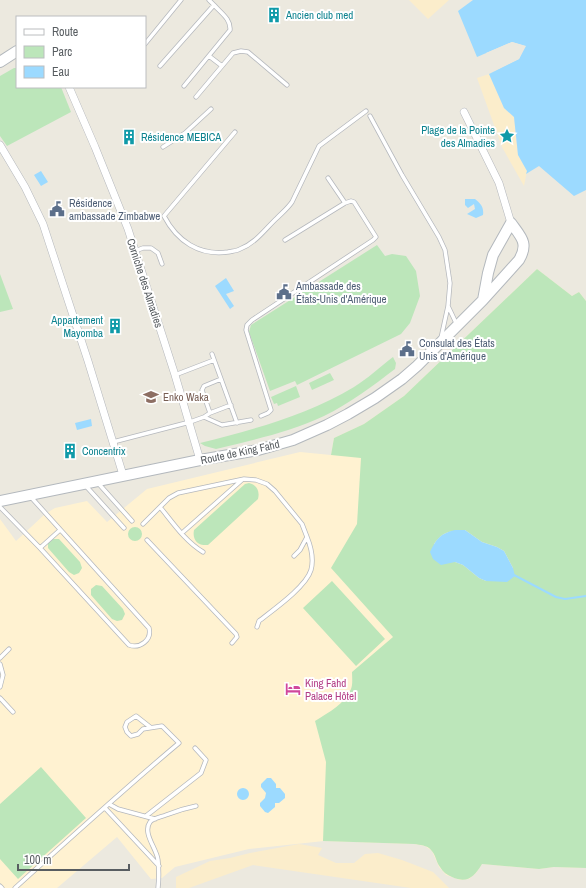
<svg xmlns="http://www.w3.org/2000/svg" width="586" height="888" font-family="'Archivo Narrow',sans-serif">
	<rect width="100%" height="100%" fill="#ece9df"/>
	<path fill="#fff2d1" d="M537 269 572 296 579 292 586 301V868L554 867 539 869 482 864 476 873 469 879 460 880 446 875 439 867 432 851 425 846 414 844 324 841 249 849 175 867 162 878 151 879 117 837 57 888H0V519L16 541 45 514 55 508 87 501 107 522 147 489 300 452 331 455 334 438 364 424 404 396Z"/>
	<path fill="#bce6ba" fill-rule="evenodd" d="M14 68H17V87H61L71 112 7 146 0 136V76Z
		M377 245 385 256 392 254 406 256 416 271 420 296 410 323 401 334 297 385 295 381 270 391 249 332 251 325Z
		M537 269 572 296 579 292 586 301V868L554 867 539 869 482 864C474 877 467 884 452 877 447 875 443 872 440 867 436 862 436 855 431 850 427 845 420 845 414 844L323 841 326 762 315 721C329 712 345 704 351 689 353 684 352 677 352 672L393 637 331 568 357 524 361 458 331 455 334 438 364 424 404 396ZM465 530 482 542 497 547 504 551 513 568 486 581 479 578 463 565 455 562 434 544C444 530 449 532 465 530Z
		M0 274 13 309 0 312Z
		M393 357 396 363 395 369C374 385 349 404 324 416 290 432 253 440 216 449L205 446 200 443C255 429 305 416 354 387 367 379 380 367 393 357Z
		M330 373 334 380 312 390 309 383Z
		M296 386 300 397 278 406 277 403 274 404 271 397Z
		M249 483C257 485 260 491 258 499L208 545C198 546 192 540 194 530L245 484Z
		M128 534a7 7 0 1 1 14 0a7 7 0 1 1-14 0Z
		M53 539H59L80 562 82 568 79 573 74 575 69 572 48 548V542Z
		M332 581 385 639 356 666 303 608Z
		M96 585 102 586 123 609 125 614 122 620 117 621 112 619 91 595V589Z
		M41 767 86 818 18 879 0 859V804Z"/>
	<path fill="#fbedcb" d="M409 0H449L428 19Z
		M489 74 504 108 514 117 518 155 527 171 524 186 502 147 477 78Z
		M299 844 322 848 318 855 336 863H354L365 854 378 853 402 860 433 872 449 888H411L253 865 189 888H176V877L210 861 230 858 250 853Z"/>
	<path fill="#9cdaff" d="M473 0H586V190L574 196 539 166 526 174 527 171 518 155 514 117 504 108 489 74 519 59 525 46 512 42 477 57 458 11Z
		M41 171 48 182 41 186 34 175Z
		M465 199H475C481 204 484 207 483 215L476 218 467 214 475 209 474 204 468 208 465 205Z
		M226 278 234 291 226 294 234 306 230 309 215 286Z
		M91 419 92 426 77 430 75 423Z
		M455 530H465L482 542 497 547 504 551 513 568 515 576 507 582 486 581 479 578 463 565 455 562 441 565 433 559 430 552C436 539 441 533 455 530Z
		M267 778H271L276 784V788H280L285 794V798L279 803H275V807L268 813 265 812 260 806V803L265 798 266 793 261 787V784Z
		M237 794a6 6 0 1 1 12 0a6 6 0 1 1-12 0Z"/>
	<path fill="#ece9df" d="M512 42 526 46 519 59 494 71 493 69 518 58 523 47 513 44 487 55 486 53Z"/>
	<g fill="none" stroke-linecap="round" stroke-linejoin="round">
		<path stroke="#9cdaff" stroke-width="2" d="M514 575 556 597 565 599 586 596"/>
		<g stroke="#b5b8bd" stroke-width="5">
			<path id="lane" d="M209 0 214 5
				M145 44 181 0
				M209 56 222 66
				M160 66 214 5C221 13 231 19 230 30L184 86
				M196 97 233 53 241 51 248 52 287 85
				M370 116 402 175 439 237 445 250 450 283 448 306 441 338
				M235 132 164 216C177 241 199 256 228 252 232 251 237 251 240 249 256 243 265 229 277 218 283 212 288 208 292 202L319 146 366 111
				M163 147 185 133 211 109
				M328 178 345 203
				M135 251 143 248H151L158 253 162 264
				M448 306 457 325
				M212 354 237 423
				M175 375 214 360
				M210 413 202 390 204 386 221 379
				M261 416 268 413 271 410 246 330 247 325 252 320 373 240 376 237 354 202 351 201 345 203 285 240
				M204 417 210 413 231 405
				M113 442 190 422 204 417 222 425 251 420
				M98 483 132 521
				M85 485 124 528
				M0 507 40 548 129 645C140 649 152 640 149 628L30 496
				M160 507C173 523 185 541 203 552
				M143 524 169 498 178 493 244 479 256 480 267 484 275 491 302 524 307 537 300 550 294 556
				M182 533 242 480
				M147 540 236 634 237 637 232 643
				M40 548 60 530
				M257 627 259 621C273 610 306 587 311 570 314 559 311 547 307 537
				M0 658 9 649
				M0 664 3 675 0 687
				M0 698 13 712
				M109 804 118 809 155 819
				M105 808 159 866
				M146 816 201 773 206 760 195 748
				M0 886 2 888
				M15 888C69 839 123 790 179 743L162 726 143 729 138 734 131 736 127 732 125 727 127 722 136 716 150 727
				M158 888C159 879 159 870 158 860 157 849 142 833 150 822 153 818 161 817 166 815 176 811 186 808 196 806"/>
		</g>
		<g stroke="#b5b8bd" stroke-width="8">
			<path id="street" d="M69 87 95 147 128 229 175 375 200 460
				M464 112 499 183 511 223
				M0 145 25 187 43 224 88 361 123 475"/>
		</g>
		<g stroke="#b3b8bd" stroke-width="12">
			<path id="secondary" d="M0 62 17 51
				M0 501 200 460 258 450 293 440 327 425 348 414 375 398 402 379 417 366 483 300 519 260C529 243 521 237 511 223L493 255 488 273 483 300"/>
		</g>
		<use href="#lane" stroke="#fff" stroke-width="3.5"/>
		<use href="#street" stroke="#fff" stroke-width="7"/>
		<use href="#secondary" stroke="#fff" stroke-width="10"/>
	</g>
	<defs>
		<g id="building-bare" transform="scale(1.2)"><path d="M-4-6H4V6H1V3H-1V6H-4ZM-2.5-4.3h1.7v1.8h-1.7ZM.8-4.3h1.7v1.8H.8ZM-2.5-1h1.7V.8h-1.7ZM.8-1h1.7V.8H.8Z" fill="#0f9aa8" stroke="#fff" stroke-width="2.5" paint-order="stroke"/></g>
		<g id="sight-bare" transform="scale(1.2)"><path d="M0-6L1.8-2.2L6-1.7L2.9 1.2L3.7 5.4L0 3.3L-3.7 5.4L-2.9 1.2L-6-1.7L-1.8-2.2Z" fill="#0f9aa8" stroke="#fff" stroke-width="2.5" paint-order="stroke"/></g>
		<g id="civic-bare" transform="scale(1.2)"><path d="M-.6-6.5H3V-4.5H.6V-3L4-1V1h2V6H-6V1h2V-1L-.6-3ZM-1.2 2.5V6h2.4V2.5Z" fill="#5c6f8a" stroke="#fff" stroke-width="2.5" paint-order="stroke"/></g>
		<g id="school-bare" transform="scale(1.2)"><path d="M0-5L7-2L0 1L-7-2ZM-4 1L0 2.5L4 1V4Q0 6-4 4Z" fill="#8d6e63" stroke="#fff" stroke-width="2.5" paint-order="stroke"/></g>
		<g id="hotel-bare" transform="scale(1.2)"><path d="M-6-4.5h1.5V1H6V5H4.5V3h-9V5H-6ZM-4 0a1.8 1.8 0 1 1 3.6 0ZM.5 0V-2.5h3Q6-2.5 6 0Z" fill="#d1479c" stroke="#fff" stroke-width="2.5" paint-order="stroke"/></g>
	</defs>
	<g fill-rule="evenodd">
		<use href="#building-bare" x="274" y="15"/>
		<use href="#sight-bare" x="507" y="136"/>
		<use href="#building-bare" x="129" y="137"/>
		<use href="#civic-bare" x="57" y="209"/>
		<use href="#civic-bare" x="284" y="292"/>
		<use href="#building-bare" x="115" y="326"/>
		<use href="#civic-bare" x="407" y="349"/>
		<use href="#school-bare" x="151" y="397"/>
		<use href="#building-bare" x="70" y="451"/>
		<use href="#hotel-bare" x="293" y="689"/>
	</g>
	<g text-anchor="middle" stroke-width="4" stroke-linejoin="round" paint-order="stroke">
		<g font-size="11" fill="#0d838f" stroke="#fff" text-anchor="start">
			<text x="286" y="19">Ancien club med</text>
			<text x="495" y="134" text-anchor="end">Plage de la Pointe<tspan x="495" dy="13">des Almadies</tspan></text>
			<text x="141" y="141">Résidence MEBICA</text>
			<text x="103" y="324" text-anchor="end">Appartement<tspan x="103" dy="13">Mayomba</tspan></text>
			<text x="82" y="455">Concentrix</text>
		</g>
		<g font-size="11" fill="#4e5e75" stroke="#fff" text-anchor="start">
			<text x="69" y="207">Résidence<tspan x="69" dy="13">ambassade Zimbabwe</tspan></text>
			<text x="296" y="290">Ambassade des<tspan x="296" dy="13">États-Unis d'Amérique</tspan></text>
			<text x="419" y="347">Consulat des États<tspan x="419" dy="13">Unis d'Amérique</tspan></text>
		</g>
		<g font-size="11" fill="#585d61" stroke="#fff">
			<text transform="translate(145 283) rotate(72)" y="4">Corniche des Almadies</text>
			<text transform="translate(240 452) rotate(-12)" y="4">Route de King Fahd</text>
		</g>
		<g font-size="11" fill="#785e54" stroke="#fff" text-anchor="start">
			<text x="163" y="401">Enko Waka</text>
		</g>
		<g font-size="11" fill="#b23c85" stroke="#fff" text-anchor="start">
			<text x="305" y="687">King Fahd<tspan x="305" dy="13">Palace Hôtel</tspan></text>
		</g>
	</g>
	<rect x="16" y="16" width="130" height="72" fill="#ffffff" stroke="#bcbec0"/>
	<rect x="24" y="29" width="20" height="6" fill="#ffffff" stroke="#bcbec0"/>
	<text x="52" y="36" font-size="12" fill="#585d61">Route</text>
	<rect x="24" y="46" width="20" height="12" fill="#bce6ba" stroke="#bcbec0"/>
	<text x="52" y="56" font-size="12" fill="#585d61">Parc</text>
	<rect x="24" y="66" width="20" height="12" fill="#9cdaff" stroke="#bcbec0"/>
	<text x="52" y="76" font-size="12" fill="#585d61">Eau</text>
	<path d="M18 864v6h111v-6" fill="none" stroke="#585d61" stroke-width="2"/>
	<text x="24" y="864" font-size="12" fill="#585d61" stroke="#ffffff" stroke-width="3" paint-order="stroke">100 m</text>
</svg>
